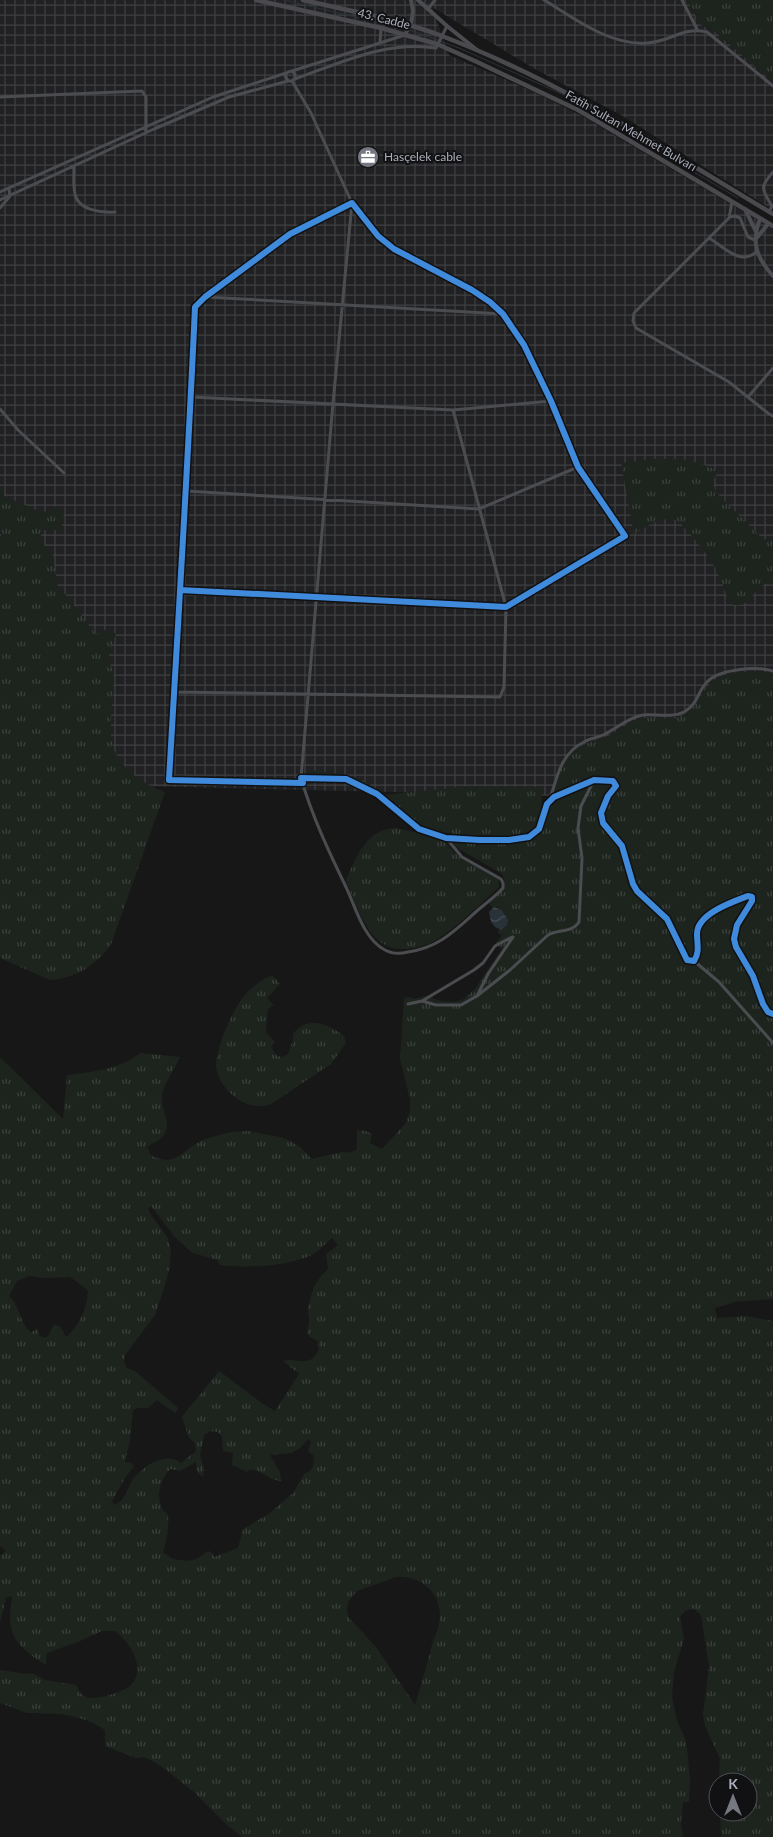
<svg xmlns="http://www.w3.org/2000/svg" width="773" height="1837" font-family="Lato,sans-serif">
	<defs>
		<pattern id="industrial-grid" width="8" height="8" patternUnits="userSpaceOnUse" patternTransform="scale(1.25)"><rect width="8" height="8" fill="#212123"/><path d="M0 4h8M4 0v8" fill="none" stroke="#3e3f41"/></pattern>
		<pattern id="grass-tufts" width="24" height="20" patternUnits="userSpaceOnUse" patternTransform="scale(1.25)"><rect width="24" height="20" fill="#1d241e"/><path d="M3 7l-1-3M5 7V3M7 7l1-3M15 17l-1-3M17 17v-4M19 17l1-3" fill="none" stroke="#3b413d"/></pattern>
		<pattern id="water-waves" width="16" height="10" patternUnits="userSpaceOnUse" patternTransform="scale(1.25)"><rect width="16" height="10" fill="#2a3239"/><path d="M0 5q4-4 8 0t8 0" fill="none" stroke="#464d54"/></pattern>
	</defs>
	<rect width="100%" height="100%" fill="#171717"/>
	<path fill="url(#industrial-grid)" d="M0 0H687L701 25 713 30 773 82V210L621 115 535 69 432 7 449 55 534 92 580 115 773 229V801L17 783 0 769Z"/>
	<path fill="url(#grass-tufts)" fill-rule="evenodd" d="M687 0H773V82L713 30 701 25Z
		M654 459C677 458 697 460 718 471L713 482 716 492 763 539 773 541V582C756 583 752 604 739 605 727 607 725 588 721 580 711 557 695 539 678 521 663 514 647 527 634 534L621 463Z
		M0 486 4 490V496L41 512 49 511 56 506 64 514 62 519V534L55 530H45L41 534 42 541 47 549 52 551 58 587 69 598 96 635 107 629 116 634C114 641 109 650 109 656 109 664 114 671 114 679 113 697 110 715 111 733 111 763 140 783 165 792L111 944C97 965 76 978 50 980L0 958V538L2 532 0 527Z
		M762 671 773 674V1299L734 1302 715 1308 717 1318 747 1316 773 1321V1837H721L720 1812H748V1782H718V1795L720 1759 705 1726 703 1714 709 1667 701 1615 694 1609 686 1610 680 1617 684 1639 674 1672 672 1696 677 1721 685 1738 687 1748 690 1780 689 1802H683L681 1823 683 1837H242L228 1826 194 1792 161 1766 145 1757 136 1758 105 1746V1730C89 1718 60 1712 40 1714L38 1713H27L0 1703V1670L27 1674 32 1673 45 1680 76 1685C79 1691 81 1695 86 1697 95 1701 124 1692 131 1685 147 1668 130 1642 115 1631H102L80 1641 47 1653 46 1665C29 1655 10 1641 10 1619 10 1612 11 1605 12 1598L10 1596 6 1598 0 1622V1556L6 1551 0 1546V1057L63 1119 67 1075C94 1072 119 1069 141 1053L180 1057C174 1070 165 1081 162 1095 159 1111 176 1125 160 1139 156 1143 151 1143 147 1147L151 1155 154 1157 165 1160 172 1159 181 1155 192 1146 205 1139 231 1132 249 1131 280 1137 290 1141 300 1147 312 1159 342 1152C348 1153 352 1153 357 1149V1130L366 1131 372 1134 370 1143 382 1149 406 1123 410 1111V1099L400 1059 404 998 409 997 414 999 425 996 441 1001 455 1002 464 999 474 990 502 949 495 944 502 936 497 932 508 920 504 912 497 907 493 908 488 902C497 893 511 886 501 873L459 849 454 845V842C460 840 467 841 473 841 488 841 521 844 533 837 549 829 554 776 567 758 578 743 594 742 610 735 621 729 630 720 643 718 656 715 670 722 681 716 694 710 700 695 709 685 721 670 745 672 762 671ZM151 1206 174 1236 188 1249 193 1253 217 1260 220 1265C248 1268 280 1267 307 1257 316 1254 325 1244 332 1238L338 1245 326 1254 328 1269C315 1280 310 1294 308 1310 308 1314 310 1318 309 1322 309 1326 307 1329 307 1333L310 1337 318 1341C319 1346 319 1349 317 1353 309 1368 294 1357 283 1361L299 1374 275 1411C255 1400 238 1384 219 1371L182 1417 189 1438 195 1443 196 1451 181 1463C166 1451 145 1465 134 1478 127 1487 126 1501 114 1505L112 1501 125 1478 134 1466 130 1462 126 1463 125 1461 130 1440 133 1410 137 1408H148L157 1400 175 1413 178 1408 135 1371 127 1368 124 1362 125 1355 155 1315 166 1282 170 1265 171 1252 168 1238 151 1215 148 1209ZM29 1276 43 1278 70 1277 88 1290C87 1310 80 1323 67 1337L63 1333 61 1327 54 1324 48 1336 45 1338 39 1336 38 1329 31 1332C20 1325 20 1305 9 1296L17 1281ZM211 1431 218 1432 222 1437 223 1451 233 1453 232 1465 247 1472 249 1470C260 1468 269 1481 281 1481L280 1472 270 1455 292 1453 300 1448 308 1439 311 1442 308 1451 314 1456 313 1467 309 1472 305 1473 293 1493 270 1513 243 1529 238 1548 214 1557 212 1553 208 1551 197 1559 187 1561 173 1559 163 1552C167 1540 169 1528 168 1515 153 1503 159 1481 170 1469L180 1471 196 1462 197 1472 203 1477 204 1468 200 1455 204 1435ZM396 1577C419 1575 440 1591 440 1615 440 1625 435 1636 432 1645 427 1665 421 1685 415 1705L376 1647 349 1618 347 1612 348 1602 357 1591Z
		M306 770C330 773 359 772 377 791L350 779 306 773Z
		M468 786 542 787C541 800 543 818 535 828 520 844 442 835 423 827 408 820 397 806 385 795Z
		M396 828 441 838 457 855 499 879V887C480 904 456 928 434 941 421 948 398 953 385 945 365 934 354 900 346 880 357 856 366 829 396 828Z
		M272 975 280 984 267 998 273 1005 268 1009 266 1032 275 1042 271 1047 277 1056 283 1057 288 1054C290 1048 294 1040 293 1034 307 1015 329 1024 344 1036L346 1043 331 1064 271 1104C248 1114 216 1088 216 1064 217 1045 233 1010 244 996 252 987 261 980 272 975Z"/>
	<path fill="url(#water-waves)" d="M494 907 502 910 508 920 507 925 501 930 495 927 491 922 489 912Z"/>
	<g fill="none" stroke-linecap="round" stroke-linejoin="round">
		<path stroke="#2a3239" stroke-width="1" d="M284 0 406 29
			M410 30 459 48 562 94 738 198"/>
		<path stroke="#4b4c50" stroke-width="3" d="M544 0C574 18 610 46 647 43 671 42 682 26 707 32L773 86
			M682 0 697 29
			M428 9 435 0
			M380 42 381 28
			M292 71 405 35 411 25
			M295 79C340 63 387 40 436 48L447 26
			M292 81 295 78V74L292 71 288 72 285 75 288 81H292L311 113 352 203 333 403 301 778C312 816 329 852 346 887 355 906 364 940 385 950 392 954 400 954 408 952 440 947 454 931 478 910 486 903 496 896 503 888V883L501 879 462 857 446 838
			M0 97 142 91 146 97V133
			M74 166C74 175 73 185 75 194 78 210 101 213 115 212
			M0 192 213 97 286 73
			M0 200 154 129 229 97 288 81
			M732 202 729 218 634 313 633 321 636 328 729 382 769 414 773 416
			M0 208 10 196 9 189
			M769 212 772 206C762 189 759 188 773 172
			M730 217 735 216 740 218 748 237 755 240
			M709 238C724 247 741 267 757 251
			M206 297 503 314
			M191 397 453 410 551 401
			M748 397 773 368
			M0 409 18 430 64 473
			M186 491 479 509 578 467
			M180 590 506 607 625 536 578 467 551 401 524 345 503 314 490 302 472 290 394 249 378 236 352 203 290 234 205 297 195 307C188 465 178 623 169 780L303 783
			M174 692 500 697 504 687 506 607 453 410
			M301 778 346 779 377 794 419 829 446 838 480 840H509L529 837 539 829 547 804 554 797 594 780 613 781 616 786 608 796 601 813 603 823 622 846 633 884 637 891 667 919 687 960 694 961C700 952 697 944 697 934 697 914 732 902 748 896L752 897V901L737 925 734 939 736 947 753 976 763 1004 768 1012 773 1014
			M550 799C557 777 561 753 584 742 590 738 598 738 605 734 617 728 629 717 643 715 656 714 672 718 684 712 699 703 697 692 707 682 719 669 757 666 773 671
			M694 961 719 982 773 1043
			M477 996 510 970 548 935C558 929 572 933 579 922L582 858 578 828 581 806 594 780
			M422 1001 436 1005H461L477 996 488 974 513 937
			M408 1004 422 1001 474 970 483 963 495 946 512 937"/>
		<path stroke="#4b4c50" stroke-width="4" d="M411 0 413 11 411 25
			M418 0 447 26 477 50
			M745 209 756 232
			M760 219C751 242 756 257 773 276
			M755 240 768 224"/>
		<path stroke="#4a4a4e" stroke-width="4.5" d="M256 0 381 28 437 44 475 61 578 110 773 226
			M303 0C350 11 398 19 442 36 560 81 666 150 773 214"/>
		<g stroke="#111113" stroke-width="9">
			<path id="cycleway" d="M180 590 506 607 625 536 578 467 551 401 524 345 503 314 490 302 472 290 394 249 378 236 352 203 290 234 205 297 195 307C188 465 178 623 169 780L303 783
				M301 778 346 779 377 794 419 829 446 838 480 840H509L529 837 539 829 547 804 554 797 594 780 613 781 616 786 608 796 601 813 603 823 622 846 633 884 637 891 667 919 687 960 694 961C700 952 697 944 697 934 697 914 732 902 748 896L752 897V901L737 925 734 939 736 947 753 976 763 1004 768 1012 773 1014"/>
		</g>
		<use href="#cycleway" stroke="#408adc" stroke-width="6"/>
	</g>
	<defs>
		<g id="office-disc" transform="scale(1.125)"><circle r="9.5" fill="#757880" stroke="#111113"/><path d="M-6-3h4V-5.5h4V-3h4V5H-6ZM-1-4.5V-3h2v-1.5ZM-6 0V1H6V0Z" fill="#fff"/></g>
	</defs>
	<g fill-rule="evenodd">
		<use href="#office-disc" x="368" y="157"/>
	</g>
	<g text-anchor="middle" stroke-width="4" stroke-linejoin="round" paint-order="stroke">
		<g font-size="12" fill="#a8adb8" stroke="#111113">
			<text transform="translate(384 19) rotate(14)" y="4">43. Cadde</text>
			<text transform="translate(631 131) rotate(30)" y="4">Fatih Sultan Mehmet Bulvarı</text>
		</g>
		<g font-size="12" fill="#a8adb8" stroke="#111113" text-anchor="start">
			<text x="384" y="161">Hasçelek cable</text>
		</g>
	</g>
	<g transform="translate(733 1797)"><circle r="24" fill="#111113" stroke="#4d4f55"/>
	<path d="M0-4L9 19L0 12L-9 19Z" fill="#757880"/>
	<text y="-8" font-size="14" font-weight="bold" text-anchor="middle" fill="#a8adb8">K</text>
	</g>
</svg>
